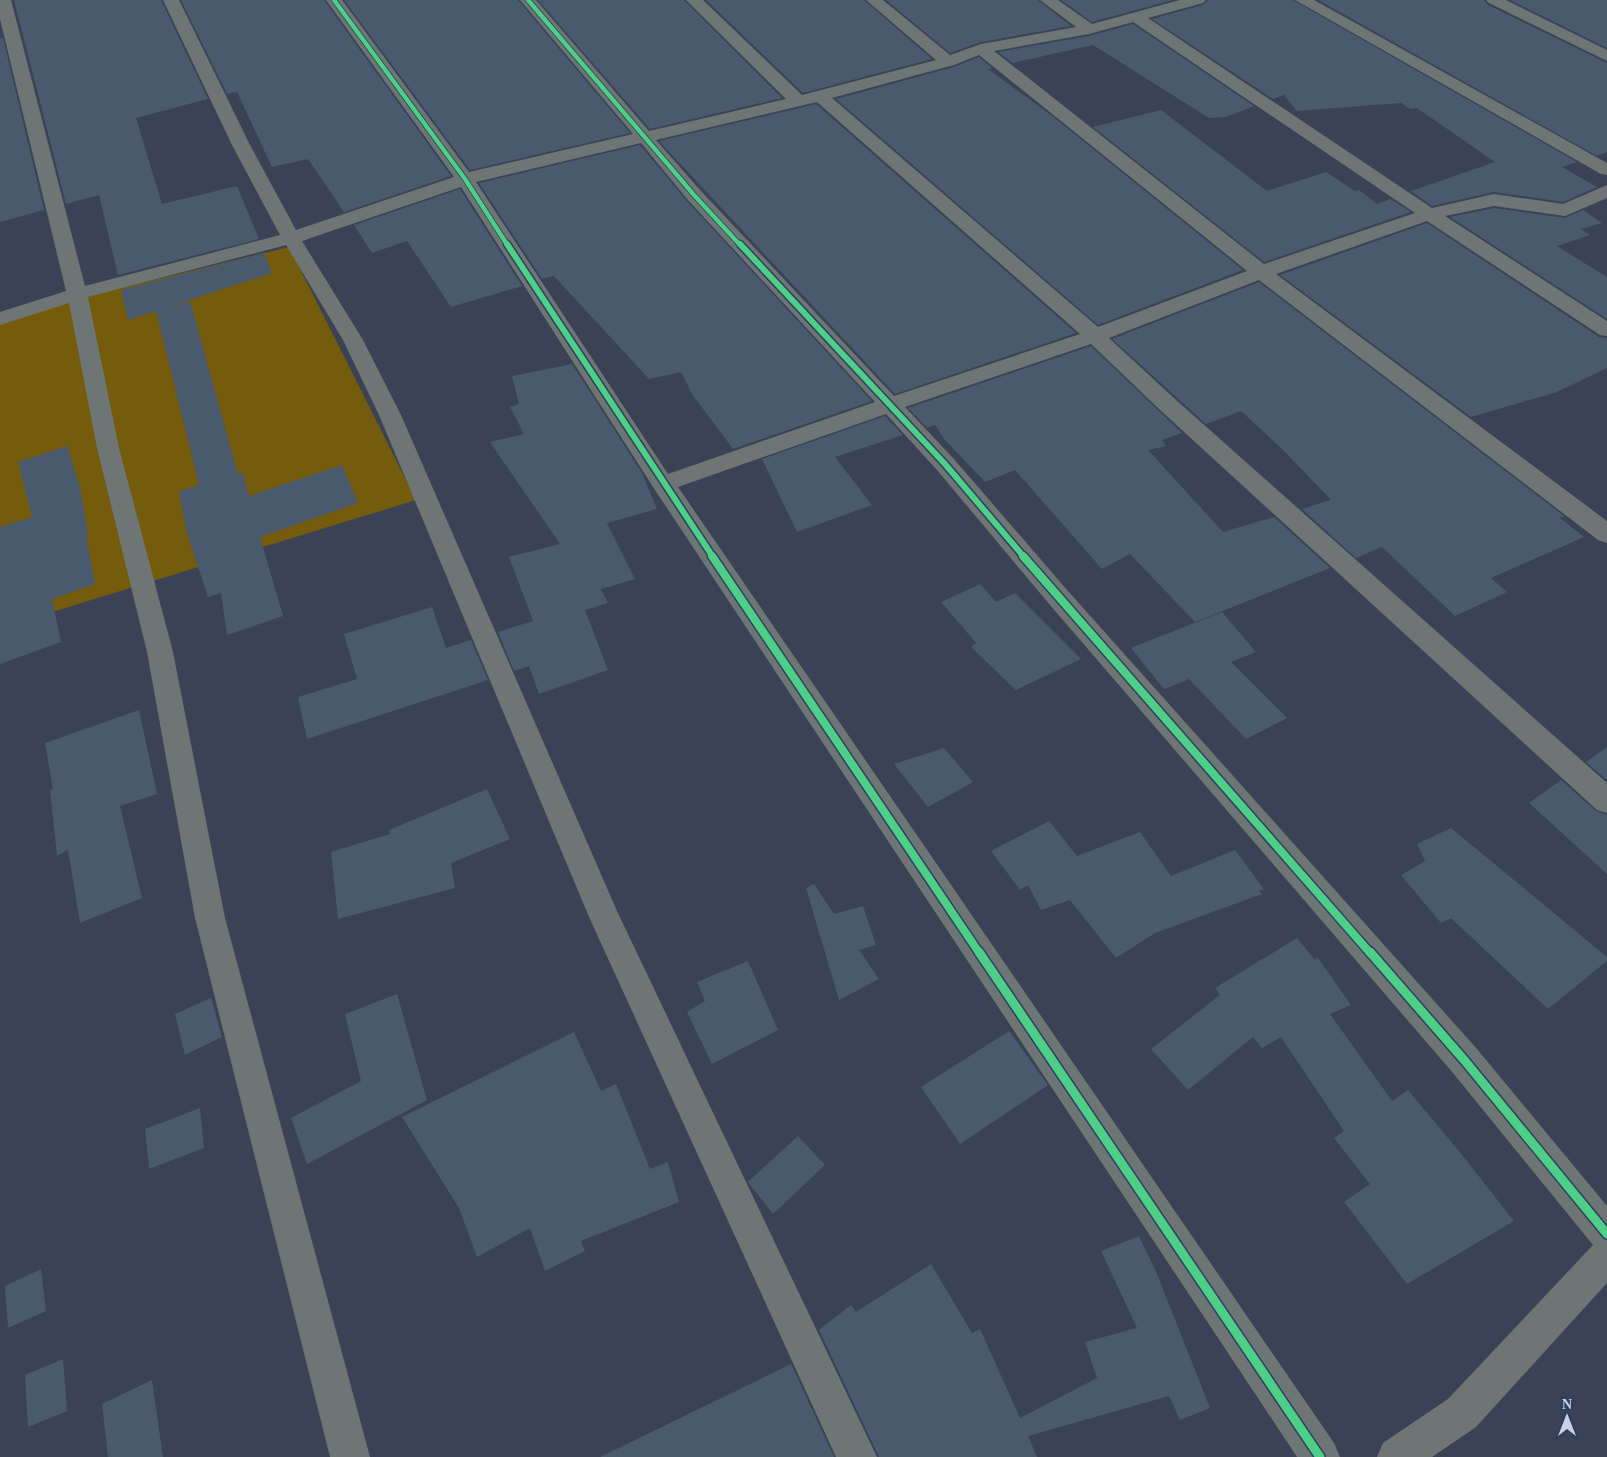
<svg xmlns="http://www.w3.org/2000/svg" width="1607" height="1457" font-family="Georgia,serif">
	<rect width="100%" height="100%" fill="#3b4255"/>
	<path fill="#755b0c" d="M289 247 416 500 0 628V318Z"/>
	<path fill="#495a6e" d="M14 0H161L208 99 136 118 162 204 237 186 259 239 118 275 99 195 66 204Z
		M181 0H324L451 176 344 212 308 159 272 167 237 92 227 94Z
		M344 0H518L630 133 470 170Z
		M538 0H684L782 98 650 129Z
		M706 0H864L932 59 803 93Z
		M886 0H1038L1071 26 981 42 950 53Z
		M1061 0H1173L1092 22Z
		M1208 0H1293L1577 162 1562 167 1597 187 1563 202 1494 192 1432 206 1411 191 1495 162 1417 108 1410 109 1401 103 1297 111 1284 95 1273 99 1152 19 1203 5Z
		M1318 0H1484L1488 5 1607 63V152L1597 156Z
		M1510 0H1607V48Z
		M1133 24 1254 106 1226 117 1209 118 1093 45 1013 63 998 52 1089 36Z
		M0 38H3L44 210 0 222Z
		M979 57 992 68 988 69 1051 115 1243 270 1098 325 836 99 954 67Z
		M816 104 1076 333 895 394 659 141Z
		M1161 110 1267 191 1326 172 1355 191 1359 190 1377 204 1390 199 1411 212 1264 262 1093 127Z
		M640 145 686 200 872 401 733 449 692 394 681 372 649 379 554 276 542 279 479 183Z
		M460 189 522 286 451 307 407 241 372 253 354 225Z
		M1494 208 1565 218 1583 210 1602 223 1581 229 1590 235 1557 246 1607 277V319L1450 217Z
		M1427 223 1599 337 1607 338V368L1557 392 1471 417 1280 275Z
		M264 253 272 273 165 308 190 301 238 474 243 473 249 496 342 465 358 503 260 537 283 616 227 635 221 593 208 597 186 530 179 491 199 485 156 311 128 320 121 290Z
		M1259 282 1564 516 1560 518 1584 537 1491 578 1507 592 1455 616 1382 547 1356 558 1302 509 1331 500 1284 451 1241 411 1206 424 1112 339Z
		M1091 346 1182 433 1162 440 1166 446 1148 450 1223 532 1274 517 1330 568 1195 622 1130 554 1102 569 1015 470 985 482 945 440 935 425 927 428 908 408Z
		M572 364 642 473 657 509 607 523 635 579 601 589 608 603 585 610 608 670 539 694 529 666 514 671 498 632 533 621 509 557 560 544 490 442 524 434 510 407 519 404 512 376Z
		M885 416 903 435 835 457 872 505 797 532 762 459Z
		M67 446 80 487 88 535 86 536 95 584 52 599 61 642 0 664V527L32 517 18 462Z
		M980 584 996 602 1015 593 1081 659 1016 690 971 647 976 643 941 602Z
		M432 607 446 648 471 640 488 680 307 739 298 697 357 679 344 634Z
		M1222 612 1256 652 1231 662 1287 718 1246 739 1189 679 1164 689 1131 648Z
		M139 710 157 794 120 806 142 898 80 923 68 850 57 856 50 790 53 789 45 743Z
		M1607 747V780L1586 762Z
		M944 748 973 782 928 807 894 764Z
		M1561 780 1596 811 1607 815V874L1529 803Z
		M487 789 510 839 451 863 455 888 338 919 331 852 390 834 389 830Z
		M1049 821 1077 856 1140 832 1171 876 1235 850 1264 889 1259 891 1262 894 1155 933 1116 958 1070 900 1041 910 1028 885 1020 890 991 851Z
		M1451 828 1607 957V961L1548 1009 1451 918 1441 923 1401 875 1425 861 1417 844Z
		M814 884 834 914 863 906 876 945 859 950 879 979 839 1000 806 888Z
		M1297 938 1314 959 1318 958 1351 1005 1330 1014 1392 1101 1408 1090 1459 1151 1514 1221 1407 1284 1344 1202 1370 1184 1334 1138 1344 1131 1281 1037 1262 1048 1253 1037 1188 1090 1151 1049 1220 995 1215 988Z
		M748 961 778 1030 712 1064 687 1012 705 1001 697 982Z
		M397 994 427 1100 307 1164 291 1118 361 1081 345 1014Z
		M211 998 222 1037 185 1055 175 1014Z
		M1009 1031 1048 1085 960 1144 921 1087Z
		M574 1032 601 1091 616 1084 650 1169 668 1162 679 1202 581 1241 585 1251 545 1271 530 1228 477 1257 459 1208 402 1117Z
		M200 1108 204 1148 149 1169 145 1129Z
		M798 1136 825 1165 773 1214 748 1182Z
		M1139 1236 1157 1274 1210 1408 1180 1420 1169 1396 1028 1436 1037 1457H879L819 1330 851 1305 856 1312 931 1264 972 1333 980 1329 1020 1418 1097 1378 1085 1342 1137 1328 1101 1251Z
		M41 1269 46 1311 8 1328 5 1286Z
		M63 1359 67 1411 28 1427 25 1375Z
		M791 1364 834 1457H600Z
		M152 1380 163 1457H108L102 1404Z"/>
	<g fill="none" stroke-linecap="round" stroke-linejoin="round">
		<path fill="#6d7674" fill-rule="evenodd" d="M0 0H11L85 286 280 235 232 145 163 0H179L250 145 296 230 454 177 326 0H342L469 172 633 134 520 0H536L649 131 786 99 686 0H703L802 95 936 60 866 0H883L950 55 981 44 1076 27 1040 0H1058L1092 24 1180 0H1206L1203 3 1148 18 1432 208 1494 194 1563 204 1607 185V198L1565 216 1494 206 1445 216 1607 321V336L1600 335 1427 221 1276 274 1607 521V543L1598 540 1259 280 1109 338 1175 399 1607 783V813L1597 810 1159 409 1091 344 905 407 953 458 1068 591 1477 1049 1607 1206V1283L1476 1427 1432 1457H1377L1383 1443 1448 1399 1593 1245 1453 1073 1050 605 937 470 886 414 678 487 1334 1443 1340 1457H1297L655 490 461 187 302 241 363 340 401 415 617 911 877 1457H836L589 917 379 415 343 340 286 245 88 297 119 448 173 652 225 918 370 1457H330L195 918 147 652 97 448 69 303 0 325V312L66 291 0 19ZM1133 22 1415 213 1264 264 994 51 1089 34ZM979 55 1247 271 1098 327 832 98 954 65ZM817 102 1080 334 894 396 701 191 656 140ZM641 143 687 199 875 402 668 474 476 182Z
			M1295 0H1314L1607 163V175L1601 174Z
			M1486 0H1506L1607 50V61L1489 3Z"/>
		<g stroke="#303e60" stroke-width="6">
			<path id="cycleway-far3" d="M334 0 465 179 508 246
				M528 0 694 195 741 246"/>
		</g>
		<g stroke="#303e60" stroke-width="9">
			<path id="cycleway-far2" d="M507 244 713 557
				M740 244 945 464 1024 557"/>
		</g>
		<g stroke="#303e60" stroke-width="11">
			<path id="cycleway-far1" d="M712 556 980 954
				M1023 556 1371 954"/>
		</g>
		<g stroke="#303e60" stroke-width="12">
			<path id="cycleway" d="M979 952 1320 1457
				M1370 952 1465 1061 1607 1234"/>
		</g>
		<use href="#cycleway-far3" stroke="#4dcf88" stroke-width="4.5"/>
		<use href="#cycleway-far2" stroke="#4dcf88" stroke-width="6"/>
		<use href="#cycleway-far1" stroke="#4dcf88" stroke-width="8"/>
		<use href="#cycleway" stroke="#4dcf88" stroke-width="9"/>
	</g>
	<g transform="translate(1567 1417)" stroke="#303e60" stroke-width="4" paint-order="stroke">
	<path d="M0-4L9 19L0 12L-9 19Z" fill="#c9d2e7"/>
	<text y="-8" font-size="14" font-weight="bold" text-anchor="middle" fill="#c9d2e7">N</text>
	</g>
</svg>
